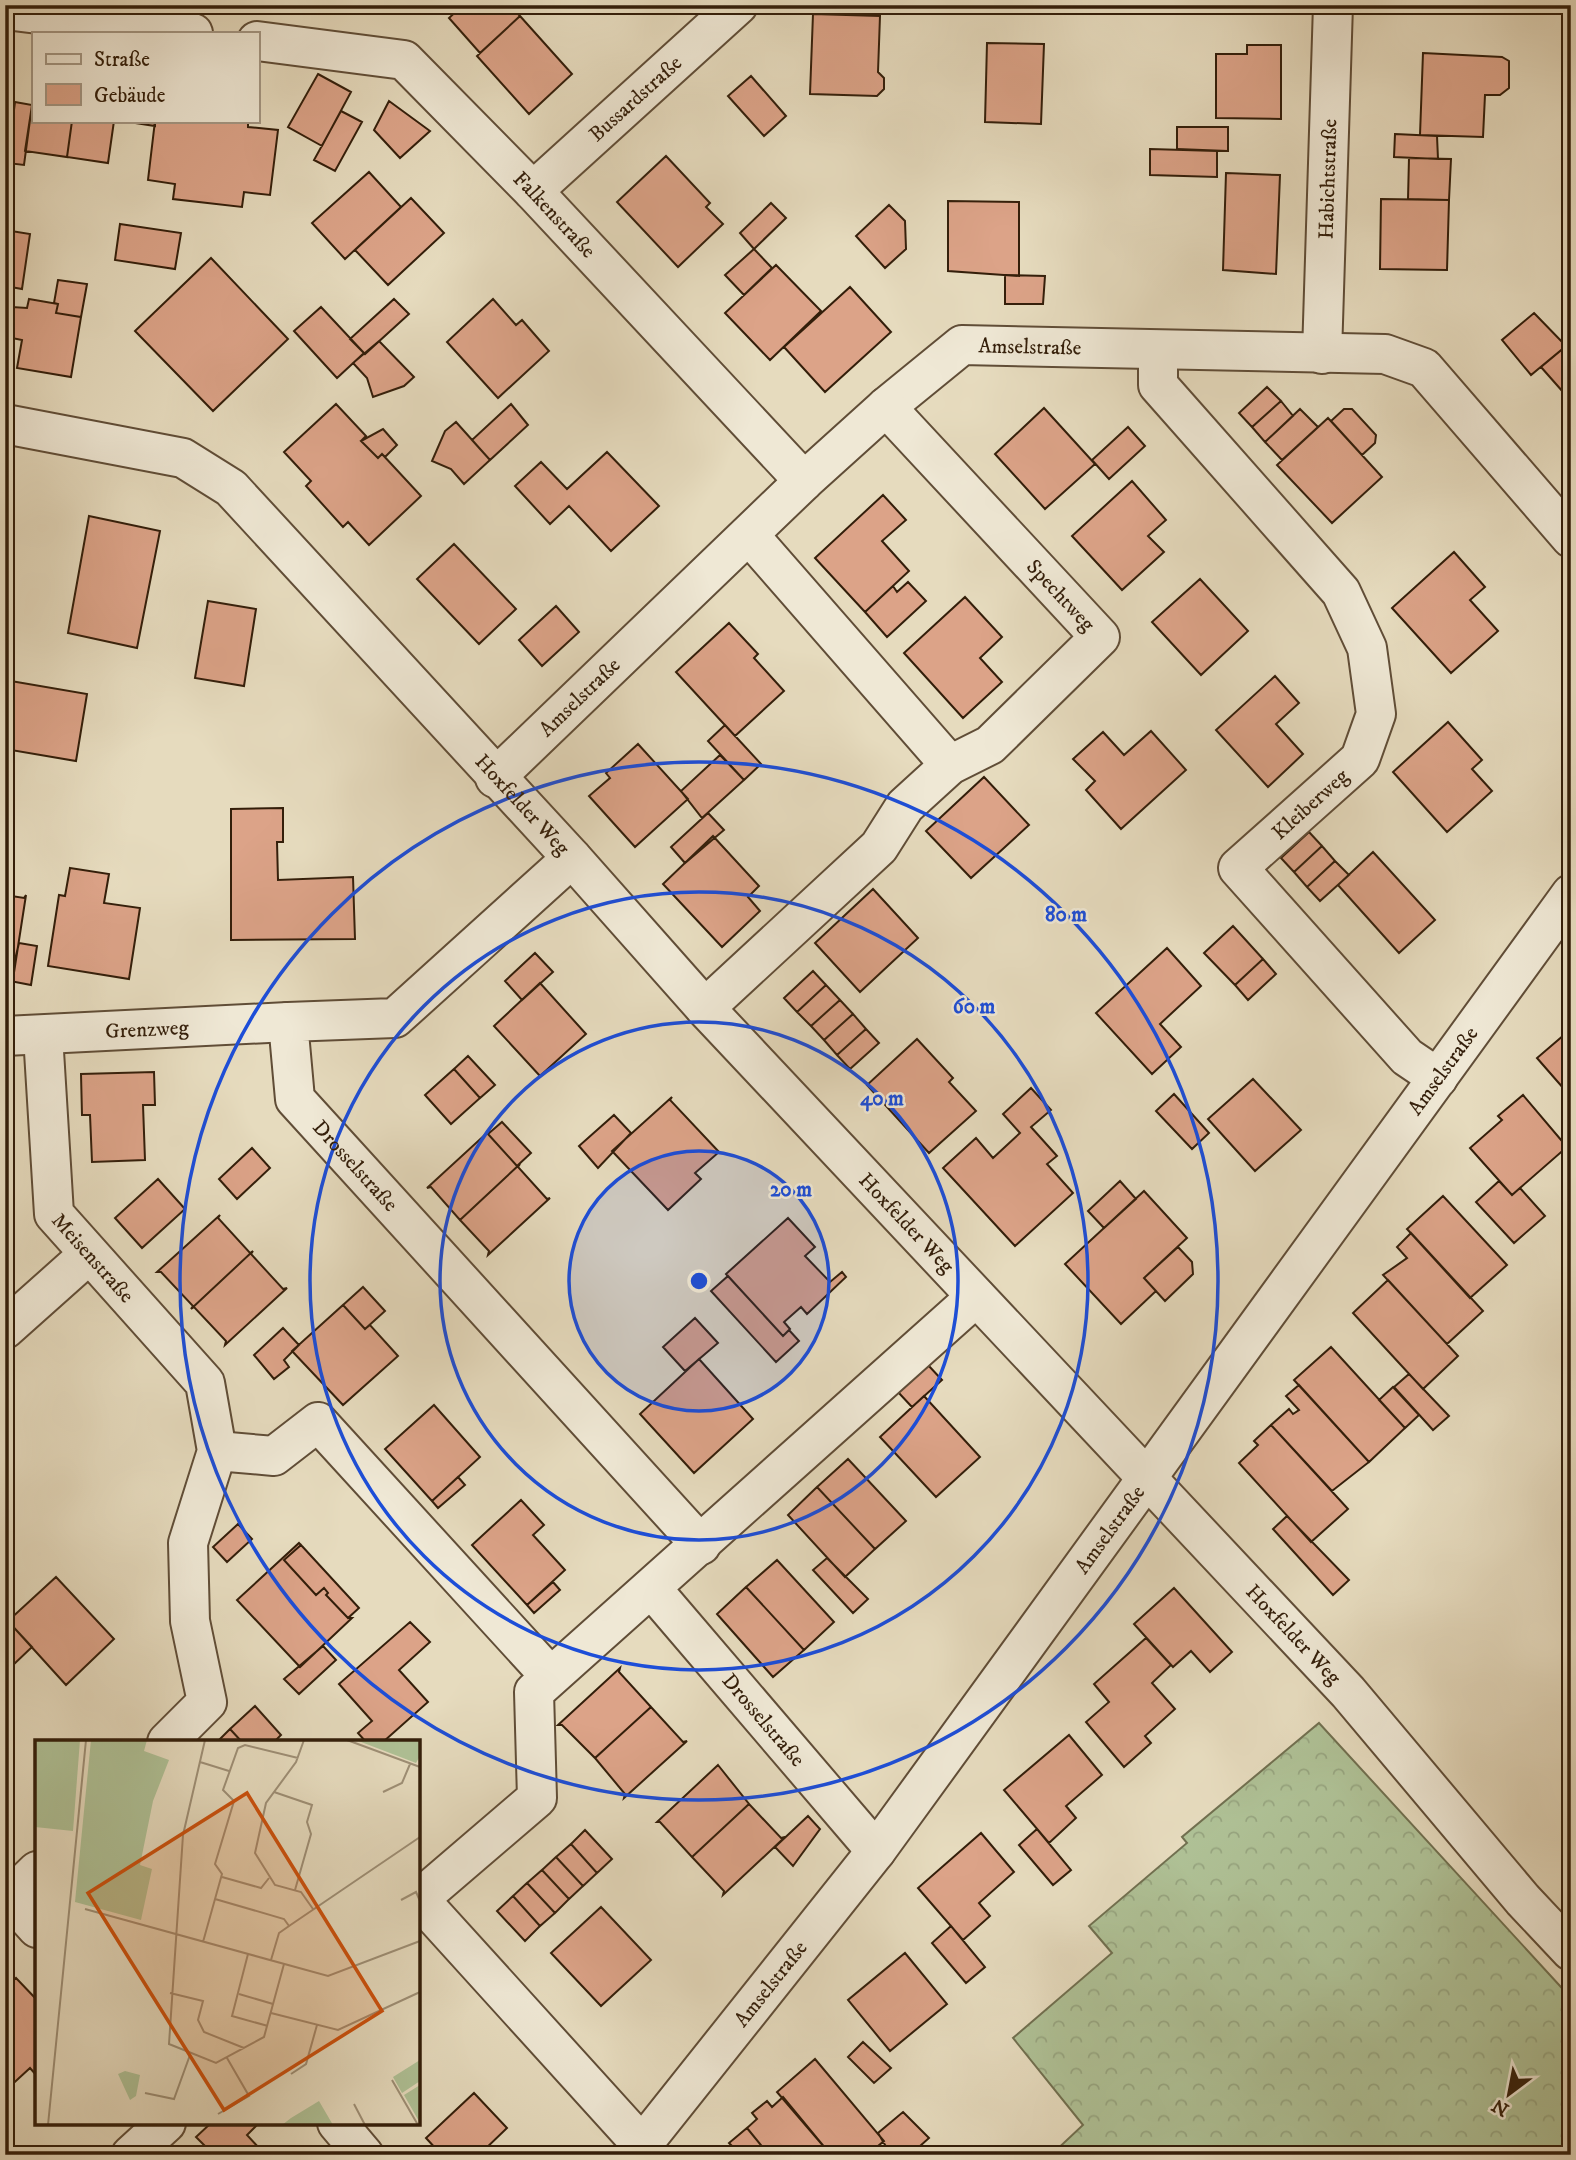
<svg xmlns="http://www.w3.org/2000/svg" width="1576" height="2160" font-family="'IM FELL DW Pica',serif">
	<defs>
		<pattern id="forest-crowns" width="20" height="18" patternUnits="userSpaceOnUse" patternTransform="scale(1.75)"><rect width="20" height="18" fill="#afc196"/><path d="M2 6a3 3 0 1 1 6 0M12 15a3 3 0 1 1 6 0" fill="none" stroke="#97a580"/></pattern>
	</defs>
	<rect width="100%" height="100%" fill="#e6dbbe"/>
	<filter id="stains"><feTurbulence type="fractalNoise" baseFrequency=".00286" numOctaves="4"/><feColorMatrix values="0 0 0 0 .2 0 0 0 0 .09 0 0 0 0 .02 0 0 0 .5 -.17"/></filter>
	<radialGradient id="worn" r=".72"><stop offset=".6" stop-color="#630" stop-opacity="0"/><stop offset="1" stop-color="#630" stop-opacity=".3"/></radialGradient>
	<path fill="url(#forest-crowns)" stroke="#717050" stroke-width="2" d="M1319 1723 1571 1998V2155H1051L1083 2125 1013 2038 1112 1953 1089 1926 1187 1843 1182 1837Z"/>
	<path fill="#dca388" stroke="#331e0a" stroke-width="2" d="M463 5H510L520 16 480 53 449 18Z
		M813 14 880 16 878 72 884 78V89L877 96 810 94Z
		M520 16 572 74 529 114 477 56Z
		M987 43 1044 44 1041 124 985 122Z
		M1247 45H1281V119L1216 118V54H1247Z
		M1423 53 1502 57 1509 61V88L1500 95H1485L1483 137 1420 135Z
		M318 74 351 92 322 146 288 127Z
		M751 76 786 116 764 136 728 96Z
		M33 99V121H72L67 157 25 151Z
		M389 101 430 131 400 158 374 130Z
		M15 102 32 105 24 165 7 163Z
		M341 111 362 122 335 171 314 160Z
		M72 121H114L108 163 67 157Z
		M136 121H155V126L135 123Z
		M155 121H248V127L278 130 270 195 244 192 242 207 173 199 175 184 148 180Z
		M1177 127H1228V151L1177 149Z
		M1395 134 1437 136 1438 159 1394 157Z
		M1150 149 1217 151V177L1150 175Z
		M666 156 710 203 706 207 723 224 678 267 617 202Z
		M1409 158 1451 159 1449 200 1408 199Z
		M369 172 401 207 345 259 312 223Z
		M1226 173 1280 175 1276 274 1223 270Z
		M411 198 444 233 388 285 355 250Z
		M1381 199 1449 200 1447 270 1380 269Z
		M948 201 1019 202V276L948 271Z
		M771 203 786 218 754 249 740 233Z
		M889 205 905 221 906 249 885 268 856 236Z
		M120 224 181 233 175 269 115 260Z
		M5 230 30 234 22 289 5 286Z
		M754 249 772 268 744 295 725 275Z
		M211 258 288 339 213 411 135 331Z
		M776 265 821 311 770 360 725 313Z
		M1005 275 1045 276 1043 304H1005Z
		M58 280 87 284 81 317 56 313 58 304 54 303Z
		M850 287 891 332 825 392 784 347Z
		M29 299 58 304 56 313 81 317 71 377 17 368 22 340 7 337 12 307 27 308Z
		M394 299 409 314 365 354 350 339Z
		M493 299 516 325 522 320 549 351 498 398 447 342Z
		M321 307 364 353 337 378 294 331Z
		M1534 313 1566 346 1531 375 1502 340Z
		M379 341 414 377 404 386 373 397 367 378 353 363Z
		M1571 342V401L1541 367Z
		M1267 387 1281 401 1252 427 1239 413Z
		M1281 401 1293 416 1265 442 1252 427Z
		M336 404 366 436 361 441 378 458 382 454 421 496 369 545 348 522 343 527 306 486 311 481 284 452Z
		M511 404 528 425 490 460 472 440Z
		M1044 408 1095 464 1045 509 995 454Z
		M1300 409 1318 427 1282 460 1265 442Z
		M1344 409H1352L1376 435 1375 443 1362 455 1331 421Z
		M1328 418 1382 477 1332 523 1277 465Z
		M456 422 490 460 464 484 451 469 432 461 445 431Z
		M1128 427 1145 446 1109 479 1092 460Z
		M383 429 397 445 385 457 382 454 378 458 361 441Z
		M607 452 659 506 611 551 569 506 550 524 515 486 541 462 567 489Z
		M1132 481 1166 520 1148 536 1164 552 1122 590 1072 536Z
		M883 495 906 520 882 541 909 571 865 612 815 558Z
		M89 516 160 531 137 648 68 633Z
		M454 544 516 609 479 644 417 579Z
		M1454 552 1485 587 1470 600 1498 631 1451 673 1392 608Z
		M1200 579 1248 631 1201 675 1152 622Z
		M908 582 926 601 887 637 865 612 893 586 897 592Z
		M965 597 1002 637 980 658 1002 682 963 718 904 653Z
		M208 601 256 609 244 686 195 678Z
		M556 606 579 632 542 666 519 640Z
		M729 623 758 654 754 658 784 691 735 736 676 672Z
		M1275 676 1299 703 1276 724 1303 754 1268 787 1216 730Z
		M5 680 87 694 76 761 5 749Z
		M1448 722 1482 760 1472 769 1492 791 1447 832 1393 772Z
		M725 725 761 764 744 780 708 741Z
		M1151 731 1186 770 1121 829 1086 790 1095 781 1073 759 1103 732 1124 755Z
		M638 744 688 799 635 847 589 796 610 778 606 773Z
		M720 755 744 780 702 818 681 791Z
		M984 777 1029 825 971 878 926 831Z
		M283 808V842H277L278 880 353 877 355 939 231 940V809Z
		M708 813 724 830 685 863 671 847Z
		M1309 832 1322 846 1294 872 1281 858Z
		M713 836 759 886 748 897 760 911 722 947 663 884Z
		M1322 846 1335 861 1307 887 1294 872Z
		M1373 852 1435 920 1399 953 1338 885Z
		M1335 861 1349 875 1320 901 1307 887Z
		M70 868 109 874 104 903 140 908 129 979 48 966 59 895 65 896Z
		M873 889 918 938 860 992 815 943Z
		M5 895 24 898 26 895 13 979 5 975Z
		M1233 926 1263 959 1235 985 1204 953Z
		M19 943 37 946 31 985 10 981Z
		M1167 948 1201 986 1160 1024 1181 1047 1152 1074 1096 1013Z
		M535 953 553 972 522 1000 505 981Z
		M1263 959 1276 974 1248 1000 1235 985Z
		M813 971 826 985 797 1012 784 998Z
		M540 983 586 1034 540 1076 494 1026Z
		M826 985 840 1000 811 1026 797 1012Z
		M840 1000 853 1014 824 1040 811 1026Z
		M853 1014 866 1029 837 1055 824 1040Z
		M866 1029 879 1043 850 1069 837 1055Z
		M1564 1035 1571 1043V1097L1537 1058Z
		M917 1039 953 1078 949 1082 976 1111 929 1153 867 1085Z
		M468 1056 495 1085 480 1098 454 1069Z
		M454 1069 480 1098 451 1124 425 1095Z
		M154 1072 155 1105H143L145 1160 92 1162 90 1115H82L81 1074Z
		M1253 1079 1301 1130 1255 1171 1208 1119Z
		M1031 1088 1051 1110 1031 1127 1057 1156 1047 1164 1073 1193 1015 1246 943 1168 976 1138 993 1158 1020 1133 1003 1114Z
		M1174 1094 1209 1133 1192 1149 1156 1111Z
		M1523 1095 1567 1147 1512 1195 1470 1148 1502 1120 1498 1116Z
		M672 1097 670 1100 719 1152 695 1173 701 1179 668 1210 612 1151Z
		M614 1115 631 1133 598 1168 579 1146Z
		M502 1122 531 1153 517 1166 488 1134Z
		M489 1131 488 1134 517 1166 520 1164 460 1220 431 1187 427 1188Z
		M252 1148 270 1168 237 1199 219 1179Z
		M520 1164 518 1167 547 1199 550 1198 488 1255 489 1251 460 1220Z
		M158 1179 185 1209 142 1248 115 1218Z
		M1120 1181 1136 1199 1104 1228 1088 1211Z
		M1499 1181 1512 1195 1520 1188 1545 1216 1514 1243 1476 1202Z
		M1144 1191 1187 1238 1144 1278 1156 1291 1121 1324 1065 1264Z
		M1443 1196 1507 1265 1470 1298 1407 1229Z
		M220 1215 218 1218 250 1253 253 1251 191 1309 193 1306 161 1272H157Z
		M788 1218 815 1247 805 1256 830 1282 842 1272 846 1277 807 1314 801 1307 784 1322 790 1329 783 1336 726 1274Z
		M1411 1233 1483 1311 1447 1344 1383 1275 1407 1258 1397 1247Z
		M1178 1247 1192 1262 1193 1274 1165 1301 1144 1278Z
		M253 1251 251 1254 283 1289 287 1288 225 1345 226 1341 194 1307 191 1309Z
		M728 1276 783 1336 789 1330 799 1341 776 1362 711 1291Z
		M1388 1280 1458 1356 1423 1389 1353 1313Z
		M363 1287 385 1311 365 1329 343 1305Z
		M343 1305 365 1329 370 1325 398 1356 343 1405 292 1351Z
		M695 1318 718 1343 685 1371 663 1347Z
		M283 1328 299 1345 284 1360 289 1367 274 1379 254 1355Z
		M1331 1347 1405 1428 1369 1462 1294 1380Z
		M699 1359 753 1419 694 1473 640 1414Z
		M928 1365 942 1380 912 1407 898 1392Z
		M1409 1374 1449 1416 1433 1430 1394 1387Z
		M1299 1385 1369 1462 1332 1491 1271 1425 1289 1409 1293 1414 1299 1410 1286 1396Z
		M1393 1387 1419 1415 1405 1428 1379 1400Z
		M924 1396 980 1457 936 1497 880 1437Z
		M434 1405 480 1457 432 1501 385 1449Z
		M1271 1425 1348 1509 1311 1542 1239 1463 1258 1445 1254 1441Z
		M848 1459 906 1521 875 1549 817 1487Z
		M458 1477 465 1485 438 1508 432 1501Z
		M817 1487 875 1549 845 1577 788 1515Z
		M521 1500 544 1525 533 1535 565 1570 527 1605 472 1545Z
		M1287 1516 1349 1580 1333 1595 1273 1529Z
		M238 1524 252 1539 227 1562 213 1547Z
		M299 1543 301 1545 284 1560 316 1595 324 1588 328 1593 326 1595 348 1618H352L300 1667 237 1600Z
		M301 1545 359 1608 348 1618 326 1595 328 1593 324 1588 316 1595 284 1560Z
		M827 1558 868 1599 853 1613 813 1570Z
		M777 1560 834 1622 804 1650 746 1587Z
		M56 1577 114 1639 66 1685 8 1621Z
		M553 1582 560 1590 534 1613 527 1605Z
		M746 1587 804 1650 773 1677 717 1614Z
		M1174 1588 1232 1652 1210 1672 1191 1651 1173 1667 1134 1624Z
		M5 1618 32 1647 12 1666 5 1658Z
		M410 1622 430 1642 399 1670 428 1702 383 1742H366L358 1733 372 1721 339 1684Z
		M1146 1638 1171 1665 1152 1683 1175 1709 1145 1736 1151 1743 1124 1767 1086 1722 1109 1702 1094 1684Z
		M323 1646 336 1660 299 1694 284 1679Z
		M620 1668 619 1672 651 1707 595 1758 562 1725H558Z
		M255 1706 281 1735 274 1742H242L230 1729Z
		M651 1707 683 1742 687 1741 624 1798 625 1794 595 1758Z
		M230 1729 242 1742H217Z
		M1069 1735 1102 1775 1066 1806 1076 1818 1049 1843 1004 1790Z
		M718 1765 749 1804 692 1857 660 1822H657Z
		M749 1804 781 1838 785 1837 723 1895 724 1891 692 1857Z
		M808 1816 820 1829 793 1866 775 1847Z
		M1037 1829 1071 1870 1053 1885 1019 1845Z
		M585 1830 612 1859 597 1873 571 1844Z
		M981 1833 1014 1872 979 1903 990 1916 963 1940 918 1888Z
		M571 1844 597 1873 583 1886 556 1857Z
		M556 1857 583 1886 569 1899 542 1870Z
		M542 1870 569 1899 555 1913 527 1883Z
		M527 1883 555 1913 540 1926 513 1896Z
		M513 1896 540 1926 525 1941 497 1911Z
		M601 1907 651 1960 601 2006 551 1953Z
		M951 1926 985 1967 966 1983 932 1943Z
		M905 1953 947 2004 890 2051 848 2000Z
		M16 1978 37 2000V2076L30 2068 5 2091V2014L13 2007 5 1999V1988Z
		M863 2042 891 2068 874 2083 848 2057Z
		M815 2059 884 2141 867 2155H831L777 2092Z
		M474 2093 507 2128 479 2155H431L437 2150 426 2138Z
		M783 2097 831 2155H769L747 2128 757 2119 752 2113 767 2101 772 2107Z
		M903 2112 929 2138 910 2155H891L878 2133Z
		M211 2123H259L247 2135 260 2149 255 2155H201L208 2149 196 2137Z
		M747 2128 769 2155H724L733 2147 729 2143Z"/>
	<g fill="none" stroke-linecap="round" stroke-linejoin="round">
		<g stroke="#604d37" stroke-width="42">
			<g id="minor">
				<path d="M5 10 193 33"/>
				<path id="s1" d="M257 41 404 60 533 191 804 481"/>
				<path id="s2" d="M533 191 738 5"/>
				<path d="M1158 350V385L1341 592 1367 648 1376 714 1360 759 1238 868 1407 1057 1438 1078"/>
				<path id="s3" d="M1322 354 1333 5"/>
				<path id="s4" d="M5 424 183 458 231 488 572 858 705 1008 1348 1692 1523 1900 1571 1951"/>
				<path d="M749 535 950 765"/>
				<path id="s5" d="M495 778 804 481 886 407 962 345 1385 354 1424 368 1571 538"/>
				<path id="s6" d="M572 858 395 1018 288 1022 295 1099 701 1545"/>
				<path d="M705 1008 879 847 905 806 950 765 990 745 1100 637 886 407"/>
				<path id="s7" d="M43 1035 54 1214 205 1383 217 1451 188 1543 190 1621 207 1702 167 1742"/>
				<path id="s8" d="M5 1036 288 1022"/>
				<path d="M5 1329 88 1255"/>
				<path d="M217 1451 274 1456 318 1422 550 1676"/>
				<path id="s9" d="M652 1589 876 1851"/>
				<path d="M10 1898 37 1928"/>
				<path d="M419 1899 643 2146"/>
				<path d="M418 1900 537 1798 534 1692 976 1297"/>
				<path d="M5 1902 37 1871"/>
				<path d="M337 2123 364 2155"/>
				<path d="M131 2155 166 2123"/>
				<path id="s10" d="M634 2155 876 1851 1571 894"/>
			</g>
		</g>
		<use href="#minor" stroke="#efe8d5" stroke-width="38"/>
	</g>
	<circle cx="699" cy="1281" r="130" fill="#1d4ed8" fill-opacity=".12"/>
	<g fill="none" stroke="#1d4ed8" stroke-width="3.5">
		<circle cx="699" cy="1281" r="130"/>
		<circle cx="699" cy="1281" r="259"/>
		<circle cx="699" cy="1281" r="389"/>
		<circle cx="699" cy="1281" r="519"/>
	</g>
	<g text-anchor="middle" stroke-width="5" stroke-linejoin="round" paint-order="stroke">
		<g font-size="21" fill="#331e0a" stroke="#efe8d5">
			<text dy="7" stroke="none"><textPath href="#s2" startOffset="138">Bussardstraße</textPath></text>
			<text dy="7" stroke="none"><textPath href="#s3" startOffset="175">Habichtstraße</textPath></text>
			<text dy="7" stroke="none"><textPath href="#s1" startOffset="364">Falkenstraße</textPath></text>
			<text dy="7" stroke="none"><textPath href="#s5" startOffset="705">Amselstraße</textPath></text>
			<text transform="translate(1061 595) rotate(47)" y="7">Spechtweg</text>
			<text dy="7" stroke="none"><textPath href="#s5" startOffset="117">Amselstraße</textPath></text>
			<text transform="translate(1310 804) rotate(-42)" y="7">Kleiberweg</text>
			<text dy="7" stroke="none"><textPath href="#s4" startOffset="668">Hoxfelder Weg</textPath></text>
			<text dy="7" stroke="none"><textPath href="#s8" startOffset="142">Grenzweg</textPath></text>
			<text dy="7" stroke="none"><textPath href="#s10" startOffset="1353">Amselstraße</textPath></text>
			<text dy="7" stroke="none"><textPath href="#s6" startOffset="513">Drosselstraße</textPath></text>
			<text dy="7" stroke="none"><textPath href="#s4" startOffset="1236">Hoxfelder Weg</textPath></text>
			<text dy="7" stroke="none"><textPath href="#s7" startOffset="238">Meisenstraße</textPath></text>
			<text dy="7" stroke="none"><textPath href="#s10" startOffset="786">Amselstraße</textPath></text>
			<text dy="7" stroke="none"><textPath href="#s4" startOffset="1801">Hoxfelder Weg</textPath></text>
			<text dy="7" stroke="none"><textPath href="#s9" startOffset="172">Drosselstraße</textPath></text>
			<text dy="7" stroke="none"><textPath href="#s10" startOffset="219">Amselstraße</textPath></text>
		</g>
	</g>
	<g transform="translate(35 1740)">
		<rect width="385" height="385" fill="#e6dbbe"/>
		<path d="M385 320V341L367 353 358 337ZM385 345V383L369 355Z" fill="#afc196"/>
		<path d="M0 0H45L38 91 0 87ZM56 0H112L109 11 134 20 118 61 105 125 117 129 106 180 40 162ZM321 0H385V16L381 23ZM90 331 105 335 101 356 95 360 83 334ZM284 361 298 385H247L256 378Z" fill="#afc196"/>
		<path fill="none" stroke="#9e8f76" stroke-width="2" d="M170 0 148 95 134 304 181 323 229 297 249 224M269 0 261 22 231 63 220 113 240 145 266 152 278 169M312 0 385 27M165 22 194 31M239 52 277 65 272 82 276 94 260 150M348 52 367 43 375 24M187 137 226 148 234 138M180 159 249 179 254 186 244 193 236 220M366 160 381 152 385 161M50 169 293 236 385 201M254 186 385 97M168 202 187 134 180 124 199 61 188 50 203 8 210 5 263 18M213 214 197 276 233 286M135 253 168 261 163 280 169 292 209 308M204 254 238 264M236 273 303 290 385 252M256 334 271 324 282 285M357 340 383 385M110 353 139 359 155 315M319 364 330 385M183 374 214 356 192 318M13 385 51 0"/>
		<path fill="#cd500c" fill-opacity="0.15" stroke="#cd500c" stroke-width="3.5" d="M212 53 347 271 189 370 53 153Z"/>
		<rect width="385" height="385" fill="none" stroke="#331e0a" stroke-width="3.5"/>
	</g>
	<circle cx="699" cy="1281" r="10" fill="#1d4ed8" stroke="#efe8d5" stroke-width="3.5"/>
	<g font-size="21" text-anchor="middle" font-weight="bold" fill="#1d4ed8" stroke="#efe8d5" stroke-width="5" stroke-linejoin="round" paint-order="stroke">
		<text x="1066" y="921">80 m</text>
		<text x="974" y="1013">60 m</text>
		<text x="882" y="1105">40 m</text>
		<text x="791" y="1196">20 m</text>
	</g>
	<rect width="1576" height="2160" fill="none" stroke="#e6dbbe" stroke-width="28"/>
	<rect x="7" y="7" width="1562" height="2146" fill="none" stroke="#331e0a" stroke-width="3.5"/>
	<rect x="14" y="14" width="1548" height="2132" fill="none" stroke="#331e0a" stroke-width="2"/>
	<rect x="32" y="32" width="228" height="91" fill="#efe8d5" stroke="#a49784" stroke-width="2"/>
	<rect x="46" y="54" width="35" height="10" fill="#efe8d5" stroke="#a49784" stroke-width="2"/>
	<text x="94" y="66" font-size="21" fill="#331e0a">Straße</text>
	<rect x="46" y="84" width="35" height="21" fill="#dca388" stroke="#a49784" stroke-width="2"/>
	<text x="94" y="102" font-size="21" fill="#331e0a">Gebäude</text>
	<g transform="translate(1509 2094) rotate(212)" stroke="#efe8d5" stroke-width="5" paint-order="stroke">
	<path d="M0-5L12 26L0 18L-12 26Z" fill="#331e0a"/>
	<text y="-10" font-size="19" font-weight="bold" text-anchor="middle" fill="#331e0a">N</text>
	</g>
	<rect width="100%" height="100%" filter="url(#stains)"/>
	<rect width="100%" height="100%" fill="url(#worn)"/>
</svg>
